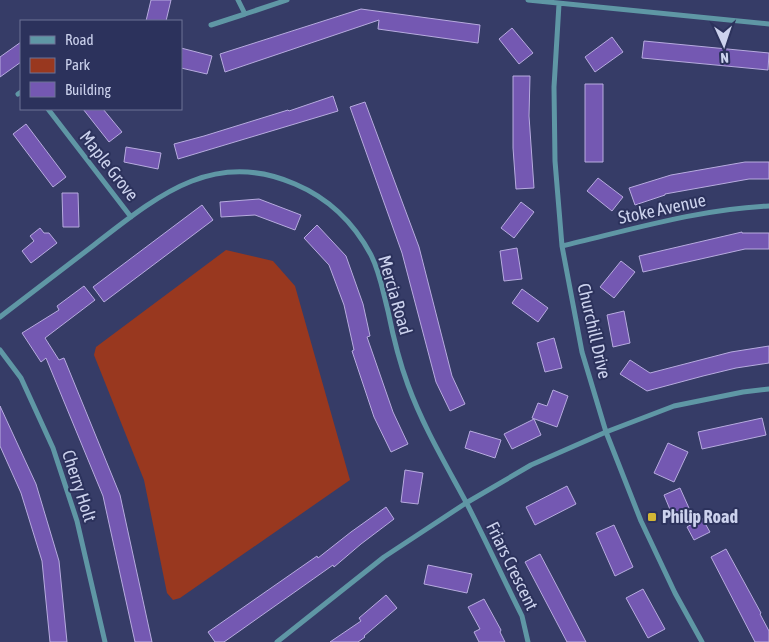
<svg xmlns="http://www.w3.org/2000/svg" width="769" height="642" font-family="'Asap Condensed',sans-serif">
	<rect width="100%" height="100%" fill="#363c67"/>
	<path fill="#99381f" d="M226 250 273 261 295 286 350 480 180 598 173 600 167 593 144 480 94 355 96 347Z"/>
	<path fill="#7458b2" stroke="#b7abdf" d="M151 0H171L166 21H146Z
		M361 9 480 25 478 43 378 29 379 20 225 72 220 54Z
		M512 28 533 53 519 64 499 39Z
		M612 37 623 52 595 72 585 57Z
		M644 41 769 53 768 70 642 58Z
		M21 42V62L0 77V57Z
		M181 48 212 56 207 74 181 68Z
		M513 76H530L529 116 534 188 516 189 513 148Z
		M585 84H603V162H585Z
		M333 96 338 111 178 159 174 144 204 136 288 110 289 111Z
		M365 102 419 247 452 376 465 404 450 411 436 382 402 253 350 107Z
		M83 109H103L122 132 109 142Z
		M26 124 66 177 53 187 13 134Z
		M126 147 161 153 158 169 124 162Z
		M745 162H769V179H749L665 194V195L635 205 629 188 671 175Z
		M598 178 623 197 612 211 587 191Z
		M62 193H78L79 227H63Z
		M259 199 301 215 295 230 255 215 221 217 220 202Z
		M521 202 534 212 514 238 501 228Z
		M202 205 213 220 104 302 93 287Z
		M317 225 346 256 363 304 370 336 367 337 393 412 408 444 391 452 374 417 352 351 354 350 344 305 329 265 304 238Z
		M40 228 44 233H49L57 243 31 263 22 251 34 241 30 236Z
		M742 232V233H769V249H745L643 272 639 256Z
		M517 248 522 279 504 281 500 251Z
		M621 261 635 272 614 298 600 287Z
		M84 286 95 300 45 338 59 360 64 358 120 495 152 642H135L103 496 46 358 41 362 22 333 59 310 57 306Z
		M522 289 548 308 538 322 512 303Z
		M624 311 630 343 613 347 607 315Z
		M554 338 562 368 545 372 537 343Z
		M769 346V363L736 368 703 376 647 391 620 374 630 360 650 373 731 352Z
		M553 390 568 396 557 427 532 418 538 403 547 406Z
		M0 406 36 484 59 561 67 642H50L42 561 21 493 0 446Z
		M762 418 766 435 702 449 698 432Z
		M534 419 541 435 512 449 504 434Z
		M470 431 501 440 495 458 465 448Z
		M668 443 688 452 674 482 654 473Z
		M405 470 423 473 418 504 401 502Z
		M567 486 576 504 535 525 526 507Z
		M680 488 693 517 676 524 664 495Z
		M386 507 394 519 361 544 334 567 333 565 224 642H215L208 632 317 556 318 558 351 532Z
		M702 518 710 532 694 540 687 527Z
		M614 525 633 567 615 576 596 533Z
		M726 549 761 613 760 614 769 631V642H755L711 557Z
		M540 554 559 590 586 642H567L525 562Z
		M428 565 472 574 467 593 424 584Z
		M643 589 665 629 648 638 626 598Z
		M386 595 397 608 364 636 365 637 358 642H330L361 621 359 618Z
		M484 599 501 630 500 632 505 642H479L474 632 480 629 468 607Z"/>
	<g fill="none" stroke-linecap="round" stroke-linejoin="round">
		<path stroke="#5f97a5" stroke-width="5" d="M238 0 245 14 287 0
			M528 0 769 24
			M559 4 554 87 555 161 562 246 582 352 606 432 641 521 675 593 702 642
			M211 25 245 14
			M18 94 21 92
			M48 109 131 217
			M562 246C630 230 699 209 769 206
			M0 317C31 293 63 269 94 245 156 197 213 148 295 184 328 198 354 223 371 255 380 273 383 292 388 311 393 336 399 361 408 385 423 426 445 463 466 502 485 539 503 578 522 616L528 642
			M0 350 21 378 53 448 77 521 105 642
			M277 642 384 557 466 503 531 465 606 432 674 406 743 392 769 389"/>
	</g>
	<rect fill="#d3b635" stroke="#2c325c" stroke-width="2" x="647" y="512" width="10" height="10" rx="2.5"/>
	<g text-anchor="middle" stroke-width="4" stroke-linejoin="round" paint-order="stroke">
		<g font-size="18" fill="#ccd2ed" stroke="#2c325c">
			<text transform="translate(109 166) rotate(52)" y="6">Maple Grove</text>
			<text transform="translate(662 209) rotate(-12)" y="6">Stoke Avenue</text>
			<text transform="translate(395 295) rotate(74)" y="6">Mercia Road</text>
			<text transform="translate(594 331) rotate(77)" y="6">Churchill Drive</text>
			<text transform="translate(79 486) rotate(72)" y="6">Cherry Holt</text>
			<text transform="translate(512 566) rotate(64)" y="6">Friars Crescent</text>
		</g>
		<g font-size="18" font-weight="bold" fill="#ccd2ed" stroke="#2c325c" text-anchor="start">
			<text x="662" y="523">Philip Road</text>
		</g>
	</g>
	<rect x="20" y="20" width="162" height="90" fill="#2c325c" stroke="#6c7296"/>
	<rect x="30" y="36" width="25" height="8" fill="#5f97a5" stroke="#6c7296"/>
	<text x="65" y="45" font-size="15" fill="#ccd2ed">Road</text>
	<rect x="30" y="58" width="25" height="15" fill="#99381f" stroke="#6c7296"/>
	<text x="65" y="70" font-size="15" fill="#ccd2ed">Park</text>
	<rect x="30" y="82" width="25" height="15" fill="#7458b2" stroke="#6c7296"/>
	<text x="65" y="95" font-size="15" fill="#ccd2ed">Building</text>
	<g transform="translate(724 45) rotate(177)" stroke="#2c325c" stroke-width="4" paint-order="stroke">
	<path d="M0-4L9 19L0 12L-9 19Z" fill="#ccd2ed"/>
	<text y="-8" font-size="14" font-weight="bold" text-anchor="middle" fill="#ccd2ed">N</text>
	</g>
</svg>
